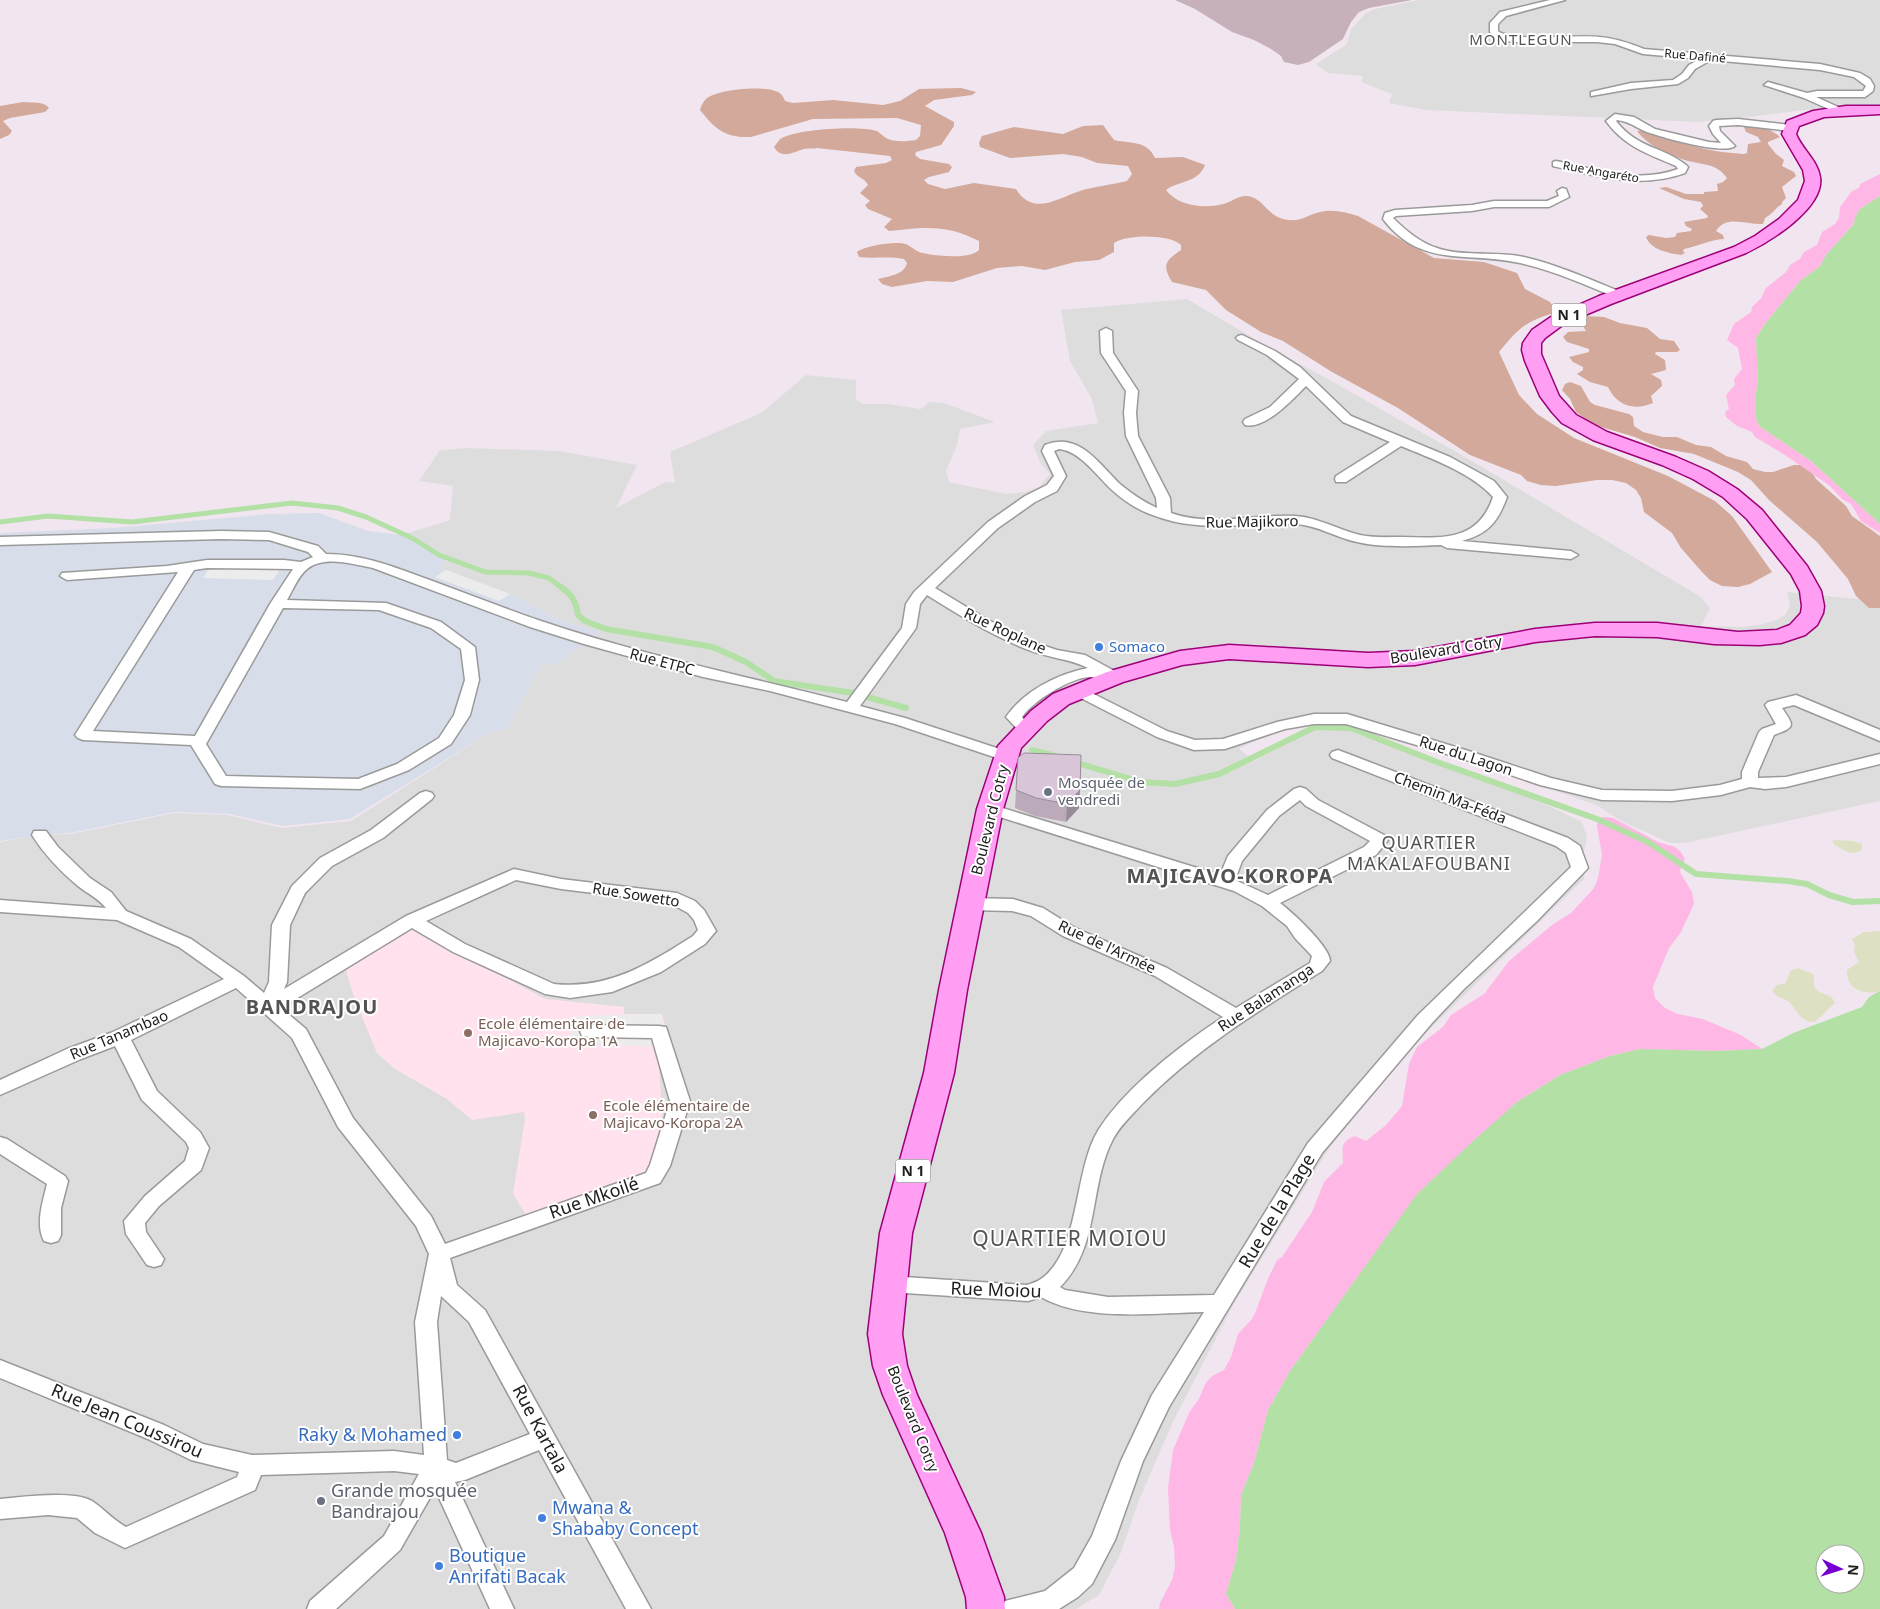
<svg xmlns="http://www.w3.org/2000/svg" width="1880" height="1609" font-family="'Noto Sans',sans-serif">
	<rect width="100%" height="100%" fill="#f1e6ef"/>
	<path fill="#deddde" d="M1419 0H1880V105L1803 110 1749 117 1697 122 1426 110 1389 103 1392 94 1361 82 1363 76 1328 73 1316 64 1347 44 1351 29 1366 13 1375 9Z
		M1187 299 1282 355 1321 375 1472 461 1701 597 1710 608 1701 626 1741 627 1759 625 1774 621 1785 615 1790 605 1787 592 1867 600 1880 598V801L1685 843H1670L1625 823 1596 805 1345 717 1276 730 1239 749 1255 761 1311 729 1325 726 1349 727 1547 805 1582 822 1587 836 1583 857 1584 879 1405 1053 1328 1150 1232 1307 1173 1422 1139 1500 1120 1555 1099 1595 1076 1609H0V842L40 835 70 834 174 813 227 815 282 828 351 821 491 732 507 729 542 663 556 665 599 632 554 618 514 595 438 567 447 561 402 535 450 520 453 486 419 481 440 450 468 448 559 451 637 465 616 508 665 482 675 483 670 452 761 413 806 375 856 380V400L863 404H888L921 409 929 402 944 403 995 422 960 429 957 445 946 471 949 482 1006 494 1025 492 1039 487 1050 474 1041 464 1033 445 1046 431 1098 423 1092 399 1070 361 1061 310Z"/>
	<path fill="#d8ddea" d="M319 513 368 531 402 535 447 561 439 567 514 595 554 618 599 632 556 665 542 663 507 729 491 732 350 819 283 826 229 814 174 812 70 833 40 835 0 841V533L113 528 269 514Z"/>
	<path fill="#ffe2ee" d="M414 927 545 999 624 1007V1014H662L671 1049 658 1051 663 1126 661 1138 644 1176 527 1217 513 1193 525 1119 524 1112 472 1120 447 1099 395 1069 377 1053 355 1000 346 971 363 954Z"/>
	<path fill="#c6b1ba" d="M1175 0H1412L1369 8 1359 12 1351 22 1343 39 1309 62 1298 65 1284 62 1281 56 1271 49 1254 40 1232 32 1195 9Z"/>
	<path fill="#d2a99a" d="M961 88 976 92 972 95 934 100 925 106 954 122V126L941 145 916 152 915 155 920 159 949 164 952 167 949 172 929 177 924 180 928 184 945 189 974 183 1016 189C1033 217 1058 198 1080 191 1095 186 1112 185 1127 181L1132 174 1128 166 1097 163 1082 157 1063 154 1010 158 980 147 979 143 982 136 1014 127 1063 134 1083 126 1103 125 1114 140C1131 144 1147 140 1155 158L1183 157 1205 165C1198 183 1180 180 1166 190 1178 206 1204 209 1223 204 1232 202 1238 195 1248 196 1263 198 1268 216 1283 219 1301 223 1304 216 1320 212 1333 209 1345 212 1358 216L1434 258 1484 262 1517 273 1525 289 1550 302 1554 308V313C1524 322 1518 329 1499 352L1519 395 1537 414 1574 438 1668 476 1715 501 1732 516 1772 572 1750 584 1738 587 1722 586 1710 580 1702 572 1681 548 1672 533 1644 512 1641 498 1636 490 1626 483 1612 480H1597L1556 486 1541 485 1527 481 1521 475 1470 455 1398 408 1332 372 1283 341 1261 332 1226 310 1206 290 1172 282C1162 265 1165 261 1181 250V245C1170 234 1127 234 1114 243V252L1099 260 1075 262 1045 270 1022 266 997 268 953 282 927 281 892 287 882 284 878 279C889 276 904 275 907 263L904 259C889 256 875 259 859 257L857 252C865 246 895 241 905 244 910 245 914 250 919 252 932 256 970 260 979 250V241C946 224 925 227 889 231L884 227 892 219 868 209 865 205 870 201 860 193 868 185C865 178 857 178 854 171L856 167 886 163 892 160 890 156 817 148C813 149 808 148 804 149 793 152 782 160 774 147 777 144 778 140 782 138 797 129 860 125 877 131 880 133 883 136 886 138 895 143 907 141 916 140L920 136 921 125 897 118 813 119 751 137C725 138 715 129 700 110 701 107 703 102 705 100 714 89 771 84 781 94 783 96 784 99 785 101L793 103 833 100 883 105 900 101 919 89Z
		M23 102C32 103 44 101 49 108L45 112 10 118 3 121 12 131 9 135 0 139V106Z
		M1744 127C1756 125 1771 128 1780 137L1768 142V144L1776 154 1784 160 1782 166 1794 172 1796 176 1782 187 1786 198 1782 202V204C1775 208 1775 212 1765 218L1763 224C1747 225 1726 214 1716 231L1723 235 1724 239C1709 240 1699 246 1684 249L1683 251 1685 253 1681 255C1668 253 1651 250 1646 237L1649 235 1666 238 1675 237 1677 233 1691 231 1692 229 1686 226 1684 222 1707 218 1708 216 1700 209 1703 206 1701 202 1684 199 1659 188 1666 187 1686 194H1704V192L1718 191 1717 184 1723 182 1727 178C1718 165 1707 165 1693 162 1674 158 1649 147 1637 131 1649 129 1684 143 1697 147 1712 151 1728 153 1744 154L1747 153 1748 144 1761 142 1758 137 1746 132Z
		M1585 316 1604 317 1620 323 1647 328 1660 339 1674 341 1680 350 1677 352H1656L1655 354 1665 360 1666 370 1651 374 1661 380 1662 386 1651 396 1653 403C1634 411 1617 406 1608 387L1590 382 1577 374 1583 370V367L1573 362 1569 357 1589 352V349L1567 342 1563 337 1568 332 1586 331 1579 320Z
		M1570 382 1581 386 1590 402 1595 405 1629 414 1633 417 1634 426 1643 432 1663 437H1677L1696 445 1711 447 1726 456 1747 462 1753 469 1765 472H1773L1794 465H1808L1816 479 1846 506 1852 516 1880 536V608H1869L1856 596 1848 579 1817 542 1769 500 1751 480 1738 472 1694 454 1660 448 1635 437 1594 425 1576 412 1570 399 1562 390 1565 384Z"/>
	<path fill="#dde0c3" d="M1834 840 1853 841 1862 844V850C1853 857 1839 849 1832 842Z
		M1880 931V992C1863 994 1846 990 1847 970L1859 962 1854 952 1855 945 1852 939 1864 932Z
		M1798 968 1813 974C1815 980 1812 986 1818 991 1825 996 1831 993 1835 1003L1815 1022C1801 1022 1799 1014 1791 1004 1786 997 1777 1000 1772 990L1777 985 1786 983 1790 971Z"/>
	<path fill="#ffb7e5" d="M1880 174V196L1860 209 1855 217 1854 224 1826 255 1820 266 1800 281 1765 324 1756 338 1758 382 1756 393V418L1759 426 1811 461 1880 524V533L1861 521 1851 504 1842 499 1830 486 1785 455 1755 437 1752 432 1737 426 1726 417 1725 412 1729 409 1726 395 1735 385 1734 379 1742 369 1738 348 1727 340 1734 324 1751 312 1752 307 1762 297 1765 289 1786 272 1790 265 1800 259 1804 252 1817 245 1822 232 1835 224 1839 218 1840 207 1852 191 1859 188 1860 184Z
		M1606 817 1613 818 1658 842 1675 847 1681 852 1685 859 1680 870 1681 874 1692 892 1694 904 1681 932 1669 948 1653 987 1655 998 1665 1008 1678 1014 1703 1019 1741 1035 1762 1049 1716 1051 1640 1049 1610 1056 1560 1075 1517 1102 1417 1195 1290 1371 1268 1410 1254 1463 1241 1495 1240 1527 1236 1560 1226 1594 1235 1609H1159L1160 1603 1172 1580 1175 1567 1174 1547 1170 1530 1168 1488 1173 1450 1190 1411 1199 1399 1205 1384 1212 1376 1224 1370 1231 1357 1238 1334 1252 1319 1256 1311 1267 1281 1277 1260 1282 1257 1312 1212 1324 1182 1343 1163C1343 1148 1339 1142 1355 1136L1366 1141 1386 1125 1402 1106 1409 1064 1417 1047 1443 1027 1451 1015 1484 994 1509 961 1552 925 1571 913 1594 888 1598 878 1602 855 1597 826 1599 818Z"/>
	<path fill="#ececec" d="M210 567 280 569 273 580 203 578Z
		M446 570 510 594 499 601 435 577Z
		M661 1014 668 1047 567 1044 577 1016Z"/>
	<path fill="#b2e0a5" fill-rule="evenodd" d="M1880 196V524L1811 461 1759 426 1756 418V393L1758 382 1756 338 1765 324 1800 281 1820 266 1826 255 1854 224 1855 217 1860 209Z
		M1880 991V1609H1235L1226 1594 1236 1560 1240 1527 1241 1495 1254 1463 1268 1410 1290 1371 1417 1194 1472 1142 1517 1102 1560 1075 1610 1056 1640 1049 1716 1051 1762 1049 1793 1033 1862 1007 1869 997ZM1825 1554H1855V1584H1825Z"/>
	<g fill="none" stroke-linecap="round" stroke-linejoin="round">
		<path stroke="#b2e0a5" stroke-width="5" d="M0 522 48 516 132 522 292 503 338 508 366 517 412 538 439 555 485 572 528 573 549 578 562 588"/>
		<path stroke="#b2e0a5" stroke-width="6" d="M561 587C572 595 576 601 578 615L585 621 606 629 713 647 746 662 774 681 853 693 906 708
			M1032 750 1055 756
			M1074 762 1141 782 1175 784 1219 774 1315 727 1351 728 1437 762 1597 819 1648 842 1696 874 1788 881 1807 884 1829 895 1853 902 1880 901"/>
		<g stroke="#9a9a9a" stroke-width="3">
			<path id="minor" d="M1550 0H1565L1506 16 1498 24V31C1513 43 1577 34 1599 37 1615 38 1629 43 1644 49L1820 64 1860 73 1870 79 1874 86 1873 91 1865 97H1816L1845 110 1847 112 1842 115 1804 98 1764 85 1768 82 1807 93 1817 91H1863L1866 86 1854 77 1820 70 1711 60 1695 69 1688 78 1678 84 1631 89 1591 96V92L1631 83 1673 80 1682 74 1689 65 1700 59 1643 54 1615 44 1597 42H1512L1496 38 1490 32V23L1500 12Z
				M1615 114 1634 117 1655 129 1709 142 1721 143 1713 134 1709 126 1713 121 1716 120 1738 119 1790 125 1795 128 1790 131 1738 125 1719 126 1720 131 1735 146C1724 155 1665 138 1650 133 1637 129 1632 122 1617 120L1616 121C1638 149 1662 146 1686 165L1688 167 1685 173C1640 189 1598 177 1553 166V162L1556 161C1596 169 1637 184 1678 169L1676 166C1648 154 1625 147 1606 121Z
				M1562 188 1566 189 1569 197 1549 207H1494L1472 211 1396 216 1393 218C1405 230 1421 243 1437 248 1462 257 1497 251 1524 257 1558 265 1589 279 1621 292L1623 294 1621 296H1613C1583 284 1552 270 1520 263 1468 251 1421 269 1383 219L1385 213 1395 210 1472 205 1494 201H1547L1559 196 1557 191Z
				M1106 328 1112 331 1113 353 1138 391 1136 413 1138 436 1170 498 1171 513C1210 527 1254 514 1295 516 1318 517 1338 530 1360 535 1374 538 1389 537 1402 537 1442 538 1478 542 1493 497 1472 473 1430 458 1401 446L1346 482H1336L1335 479 1336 476 1390 442 1343 422 1306 386C1293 399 1265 430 1245 425L1243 422 1245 419 1270 407 1299 379 1267 355 1238 340 1236 338 1238 336 1242 335 1275 351 1300 367 1351 416 1450 457 1494 481 1507 497C1498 522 1488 534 1462 541L1571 551 1578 555 1571 559 1447 548 1441 545C1416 546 1382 548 1357 542 1337 538 1317 525 1296 524 1243 521 1202 535 1150 514 1136 509 1123 500 1112 490 1097 476 1080 451 1059 449L1054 451 1066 476 1057 491 1035 502 998 528 935 588 988 620 1036 643 1057 650 1085 655 1120 674 1122 677 1120 680C1110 683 1100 677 1089 677 1070 678 1033 701 1022 717L1034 730 1031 733H1021L1006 717C1024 691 1057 674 1088 668 1069 658 1046 658 1026 649 991 635 959 615 927 595L920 604 916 628 860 706 905 718 1012 753 1014 756 1012 759 1006 761 895 724 770 691 703 677 584 644 530 627 373 568C353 564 324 555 307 569 298 576 293 590 287 600L386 603 441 622 475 647 479 680 470 715 451 744 409 770 360 789 221 786 215 784 191 745 83 740 78 738 75 735 178 572 67 580 60 576 62 573 167 566 207 560H284L301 562 313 557 308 552 269 540 221 539 0 545V537L221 531 269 532 318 546 326 554C362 554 394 567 427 579 465 593 503 608 541 621 641 655 745 676 847 702L902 628 906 604 914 592 988 522 1025 496 1047 485 1054 476 1042 451 1045 445C1079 431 1099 464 1121 485 1132 494 1144 502 1157 508L1156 498 1126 436 1124 413 1126 391 1101 353 1100 331ZM207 568 293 569 270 604 195 736 93 731 194 570ZM283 608 379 610 431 628 461 649 465 680 454 715 439 738 397 764 358 779 226 776 206 744Z
				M1078 686 1167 731 1195 740 1223 739 1277 722 1314 714H1347L1472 752 1551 778 1602 790 1672 791 1720 785 1742 779V772L1759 732 1762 729 1776 724 1765 705 1768 702 1796 695 1801 697 1880 730V741L1794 705 1782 708C1795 727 1795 727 1774 735L1758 772V778L1786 777 1880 754V764L1786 787 1765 789 1750 787 1721 795 1672 801 1602 800 1540 785 1460 758 1346 724H1314L1285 729 1225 749 1194 750 1157 737 1073 694 1070 691 1073 688Z
				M1338 750 1568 838 1580 846 1588 868 1537 921 1464 989 1432 1023 1322 1153 1169 1407 1143 1461 1115 1540 1092 1584 1078 1597 1059 1609H1002L1005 1601 1045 1591 1074 1568 1092 1536 1121 1461 1152 1395 1204 1312C1154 1313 1085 1322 1041 1297L1028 1301 889 1292 882 1290 878 1284 882 1278 889 1276 1027 1285C1032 1283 1037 1282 1041 1279 1081 1251 1073 1170 1099 1129 1127 1086 1181 1045 1223 1017L1155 976 1063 936 1031 916 1012 911 970 910 964 908 961 904 964 900 970 898 1013 899 1043 908 1075 928 1167 968 1236 1008 1310 963 1312 956 1295 938 1287 926 1262 906 1234 891 984 812 982 809 984 806H996L1220 875 1228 856 1267 810 1294 789 1300 787 1306 789 1318 800 1386 836 1388 840 1376 855 1280 903C1292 912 1330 947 1330 961L1322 971C1258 1011 1195 1050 1142 1104 1132 1115 1120 1126 1113 1139 1088 1187 1101 1246 1060 1287L1065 1290 1108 1297 1214 1295 1308 1143 1418 1015 1571 867 1566 853 1556 846 1332 758 1330 755 1332 752ZM1300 800 1306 806 1370 841 1364 847 1268 895 1235 880 1242 861 1279 816Z
				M426 791 432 793 434 796 432 799 383 838 332 866 305 893 290 925 287 982 284 989 406 916 514 869 561 879 677 893 695 901 704 910 716 931 705 944 661 972 612 992 570 998 545 994 453 952 412 928 281 1008 306 1029 353 1118 431 1216 445 1244 646 1173 650 1165 670 1101 652 1038 589 1037 582 1036 580 1031 582 1026 589 1025 659 1026 666 1027 690 1101 670 1166 660 1183 450 1258 457 1285 485 1310 651 1609H626L539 1450 465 1480 455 1482 514 1609H490L435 1489 400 1550 336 1609H307L310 1601 384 1536 419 1474 394 1471 261 1475 255 1490 125 1548 95 1533 77 1518 48 1515 0 1519V1499C21 1497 74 1490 92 1501 104 1509 112 1519 126 1527L237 1477 239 1472 191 1460 148 1439 0 1378V1360L164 1425 203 1444 252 1455 394 1451 424 1455 415 1322 429 1254 416 1226 338 1127 292 1038 236 988 131 1040 157 1091 200 1132 209 1148 201 1170 159 1206 145 1223 146 1232 164 1259 161 1265 154 1267 147 1265 126 1234 124 1221 145 1196 185 1161 189 1148 186 1142 142 1100 115 1046 81 1059 0 1095V1080L67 1049 113 1032 224 979 179 947 117 920 0 912V900L106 908C98 898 88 894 78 886 60 871 44 854 32 835L34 831H46L58 847 90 878 111 892 126 911 191 939 244 976 264 993 269 982 272 925 292 886 320 858 371 830 420 793ZM516 880 561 889 668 902 688 913 694 920 698 930 693 936C649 964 608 990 554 984L465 944 426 921ZM441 1296 469 1322 530 1434 456 1463 447 1460 437 1322Z
				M0 1137 7 1139 65 1176 68 1181 61 1208V1235L58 1241 51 1243 44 1241C35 1224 43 1201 47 1184L0 1154Z"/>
		</g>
		<g stroke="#9d0078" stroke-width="3">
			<path id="primary" d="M1846 106H1880V114L1824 117 1799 126 1796 134C1802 149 1818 161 1820 177 1825 208 1769 242 1746 253L1611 304 1564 324 1545 338 1541 343V354L1559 396 1576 415 1607 432 1676 457 1708 471 1737 489 1762 510 1807 566 1821 591 1824 606 1823 613 1817 625 1805 635 1781 643 1760 645 1714 644 1657 637 1595 636 1535 642 1415 665 1368 667 1229 659 1182 665 1123 682 1069 704 1047 721 1021 748 1003 809 967 990 954 1073 912 1233 902 1334 907 1366 917 1395 981 1533 1004 1597 1005 1609H967L966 1597 945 1533 883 1395 873 1366 868 1334 880 1233 924 1073 939 990 977 809 998 746 1031 711 1053 694 1107 672 1180 651 1229 645 1368 653 1415 651 1535 629 1595 623H1657L1738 632 1777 630 1790 625 1801 613 1802 606 1800 591 1791 574 1747 519 1723 497 1693 479 1662 465 1593 440 1562 423 1552 412 1540 396 1525 361 1522 350 1523 343 1532 330 1551 317 1599 296 1734 247 1755 236 1779 219 1798 200 1805 181 1803 170 1782 134 1787 121 1813 111Z"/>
		</g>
		<use href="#minor" fill="#fff" fill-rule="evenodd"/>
		<use href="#primary" fill="#ff9ef2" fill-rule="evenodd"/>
	</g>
	<path fill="#baaaba" d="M1018 758 1079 808 1066 822 1035 816 1015 808Z"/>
	<path fill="#978b97" d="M1080 790 1079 808 1066 822 1067 804Z"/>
	<path fill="#d8c6d8" stroke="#978b97" d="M1024 753 1081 755 1080 790 1067 804 1036 798 1016 790 1018 758Z"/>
	<g fill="#3f7fe0" stroke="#fff" stroke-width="2">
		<circle cx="1099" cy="647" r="5"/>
		<circle cx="457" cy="1435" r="5"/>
		<circle cx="542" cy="1518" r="5"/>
		<circle cx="439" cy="1566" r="5"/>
	</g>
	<g fill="#6b7280" stroke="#fff" stroke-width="2">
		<circle cx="1048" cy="792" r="5"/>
		<circle cx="321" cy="1501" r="5"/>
	</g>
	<g fill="#8d6e63" stroke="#fff" stroke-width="2">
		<circle cx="468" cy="1033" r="5"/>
		<circle cx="593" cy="1115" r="5"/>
	</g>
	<g text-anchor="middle" stroke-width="4" stroke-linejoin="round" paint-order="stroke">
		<g font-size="12" fill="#202020" stroke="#fff">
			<text transform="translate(1695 56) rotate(5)" y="4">Rue Dafiné</text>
			<text transform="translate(1601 172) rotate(10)" y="4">Rue Angaréto</text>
		</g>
		<g fill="#fff" stroke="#636363" stroke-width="1">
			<rect x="1551.5" y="303.5" width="35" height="23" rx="4"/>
			<rect x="895.5" y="1159.5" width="35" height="23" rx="4"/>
		</g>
		<g font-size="14" font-weight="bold" fill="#202020">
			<text x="1569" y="320">N 1</text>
			<text x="913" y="1176">N 1</text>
		</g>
		<g font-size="15" letter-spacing="1" fill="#535353" stroke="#fff">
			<text x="1521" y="45">MONTLEGUN</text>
		</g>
		<g font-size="15" fill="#202020" stroke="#fff">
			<text transform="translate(1252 522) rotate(-1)" y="5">Rue Majikoro</text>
			<text transform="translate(1005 631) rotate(25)" y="5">Rue Roplane</text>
			<text transform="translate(1446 650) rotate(-9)" y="5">Boulevard Cotry</text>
			<text transform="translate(662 662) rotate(15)" y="5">Rue ETPC</text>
			<text transform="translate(1466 756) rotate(18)" y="5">Rue du Lagon</text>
			<text transform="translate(1450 798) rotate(21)" y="5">Chemin Ma-Féda</text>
			<text transform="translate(990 820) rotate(-76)" y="5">Boulevard Cotry</text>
			<text transform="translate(636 895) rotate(9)" y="5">Rue Sowetto</text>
			<text transform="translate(1107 947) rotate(25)" y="5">Rue de l'Armée</text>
			<text transform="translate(1266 998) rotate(-33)" y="5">Rue Balamanga</text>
			<text transform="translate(119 1035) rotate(-23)" y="5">Rue Tanambao</text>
			<text transform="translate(913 1419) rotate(68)" y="5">Boulevard Cotry</text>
		</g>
		<g font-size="15" fill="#366cbe" stroke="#fff" text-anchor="start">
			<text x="1109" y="652">Somaco</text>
		</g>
		<g font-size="15" fill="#5b616d" stroke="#fff" text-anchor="start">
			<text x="1058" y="788">Mosquée de<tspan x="1058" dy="17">vendredi</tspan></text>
		</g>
		<g font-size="15" fill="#785e54" stroke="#fff" text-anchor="start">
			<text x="478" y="1029">Ecole élémentaire de<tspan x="478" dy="17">Majicavo-Koropa 1A</tspan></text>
			<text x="603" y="1111">Ecole élémentaire de<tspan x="603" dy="17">Majicavo-Koropa 2A</tspan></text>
		</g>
		<g font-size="18" letter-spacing="1" fill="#535353" stroke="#fff">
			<text x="1429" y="849">QUARTIER<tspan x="1429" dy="21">MAKALAFOUBANI</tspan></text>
		</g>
		<g font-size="18" fill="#202020" stroke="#fff">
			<text transform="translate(594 1198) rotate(-19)" y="6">Rue Mkoilé</text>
			<text transform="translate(1277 1211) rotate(-59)" y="6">Rue de la Plage</text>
			<text transform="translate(996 1290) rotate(2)" y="6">Rue Moiou</text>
			<text transform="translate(127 1421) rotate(23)" y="6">Rue Jean Coussirou</text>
			<text transform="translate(540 1429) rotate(62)" y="6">Rue Kartala</text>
		</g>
		<g font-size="18" fill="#366cbe" stroke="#fff" text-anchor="start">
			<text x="447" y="1441" text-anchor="end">Raky &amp; Mohamed</text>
			<text x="552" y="1514">Mwana &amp;<tspan x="552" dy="21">Shababy Concept</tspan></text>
			<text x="449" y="1562">Boutique<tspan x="449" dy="21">Anrifati Bacak</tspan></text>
		</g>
		<g font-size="18" fill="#5b616d" stroke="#fff" text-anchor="start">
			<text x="331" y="1497">Grande mosquée<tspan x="331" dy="21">Bandrajou</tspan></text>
		</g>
		<g font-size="20" font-weight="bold" letter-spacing="1" fill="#535353" stroke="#fff">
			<text x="1230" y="883">MAJICAVO-KOROPA</text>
			<text x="312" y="1014">BANDRAJOU</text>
		</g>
		<g font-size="21" letter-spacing="1" fill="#535353" stroke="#fff">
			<text x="1070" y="1246">QUARTIER MOIOU</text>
		</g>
	</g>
	<g transform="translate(1840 1569) rotate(94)"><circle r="24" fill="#ffffff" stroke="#a6a6a6"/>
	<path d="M0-4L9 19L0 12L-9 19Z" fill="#7600d1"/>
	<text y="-8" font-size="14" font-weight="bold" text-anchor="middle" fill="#202020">N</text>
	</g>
</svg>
